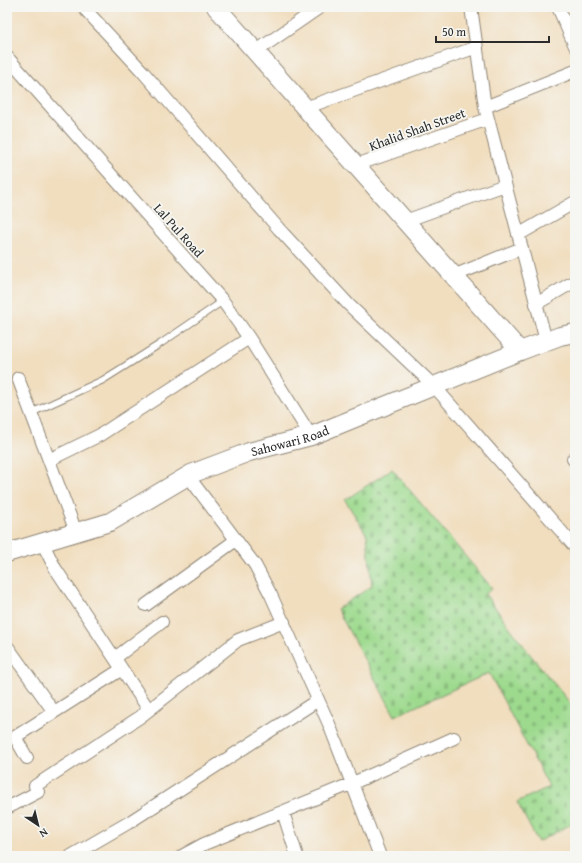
<svg xmlns="http://www.w3.org/2000/svg" width="582" height="863" font-family="'Gentium Book Plus',serif">
	<defs>
		<pattern id="cemetery-stones" width="16" height="16" patternUnits="userSpaceOnUse"><rect width="16" height="16" fill="#9dda8e"/><path d="M2 7V4a2 2 0 0 1 4 0v3zM10 15v-3a2 2 0 0 1 4 0v3z" fill="#87bb7b"/></pattern>
	</defs>
	<rect width="100%" height="100%" fill="#f6f6f2"/>
	<filter id="ink" filterUnits="userSpaceOnUse"><feTurbulence type="fractalNoise" baseFrequency=".025" numOctaves="2"/><feDisplacementMap in="SourceGraphic" scale="8" xChannelSelector="R" yChannelSelector="G"/><feConvolveMatrix kernelMatrix="1 2 1 2 8 2 1 2 1" color-interpolation-filters="sRGB"/></filter>
	<filter id="wash" filterUnits="userSpaceOnUse"><feTurbulence type="fractalNoise" baseFrequency=".012" numOctaves="4" result="noise"/><feDisplacementMap in="SourceGraphic" scale="16" xChannelSelector="R" yChannelSelector="G"/><feGaussianBlur stdDeviation="0.9" result="paint"/><feColorMatrix in="noise" values="0 0 0 0 0 0 0 0 0 0 0 0 0 0 0 0 0 1.4 0 .05"/><feComposite in="paint" operator="in"/></filter>
	<g filter="url(#wash)">
		<rect width="100%" height="100%" fill="#f1debf"/>
		<path fill="url(#cemetery-stones)" stroke="#64825c" d="M392 469 492 588 485 594 529 653 575 709V822L538 842 517 802 549 787 489 673 395 716 337 609 372 586 367 535 345 500Z"/>
	</g>
	<g filter="url(#ink)">
		<g fill="none" stroke-linecap="round" stroke-linejoin="round">
			<g stroke="#8e8475" stroke-width="8">
				<path id="lane" d="M31 413 103 380 160 344 223 301"/>
			</g>
			<g stroke="#8e8475" stroke-width="14">
				<path id="street" d="M83 7 143 72 279 229 349 305 434 386 575 547
					M471 7 485 107 546 341
					M558 7 575 46
					M255 52 320 7
					M7 57 223 301 249 338 311 436
					M485 107 575 71
					M305 108 477 47
					M356 165 488 119
					M405 221 505 185
					M518 235 575 202
					M453 276 522 248
					M536 304 575 281
					M18 378 76 532
					M573 459 575 461
					M49 460 100 435 249 338
					M188 476 255 565 271 595 329 724 380 856
					M42 542 55 568 149 710
					M146 605 236 540
					M7 646 54 712
					M115 658 162 622
					M27 758 15 737 122 669
					M7 808 38 792 35 786 140 717 238 640 284 622
					M283 812 297 856
					M71 856 128 823 318 700
					M182 856 204 844 353 783 454 738"/>
			</g>
			<g stroke="#8e8475" stroke-width="20">
				<g id="secondary">
					<path d="M216 7 520 351"/>
					<path id="s1" d="M7 553 110 522 191 474 249 452 311 436 520 351 560 336 575 333"/>
				</g>
			</g>
			<use href="#lane" stroke="#fff" stroke-width="6"/>
			<use href="#street" stroke="#fff" stroke-width="12"/>
			<use href="#secondary" stroke="#fff" stroke-width="18"/>
		</g>
	</g>
	<g text-anchor="middle" stroke-width="3.5" stroke-linejoin="round" paint-order="stroke">
		<g font-size="13" fill="#2b2b2b" stroke="#f6f6f2">
			<text transform="translate(417 129) rotate(-20)" y="5">Khalid Shah Street</text>
			<text transform="translate(179 230) rotate(48)" y="5">Lal Pul Road</text>
			<text dy="5" stroke="none"><textPath href="#s1" startOffset="306">Sahowari Road</textPath></text>
		</g>
	</g>
	<rect width="582" height="863" fill="none" stroke="#f6f6f2" stroke-width="24"/>
	<g transform="translate(38 825) rotate(145)" stroke="#f6f6f2" stroke-width="3" paint-order="stroke">
	<path d="M0-3L7 15L0 10L-7 15Z" fill="#2b2b2b"/>
	<text y="-6" font-size="11" font-weight="bold" text-anchor="middle" fill="#2b2b2b">N</text>
	</g>
	<path d="M436 36v6h113v-6" fill="none" stroke="#2b2b2b" stroke-width="2"/>
	<text x="442" y="36" font-size="12" fill="#2b2b2b" stroke="#f6f6f2" stroke-width="3" paint-order="stroke">50 m</text>
</svg>
